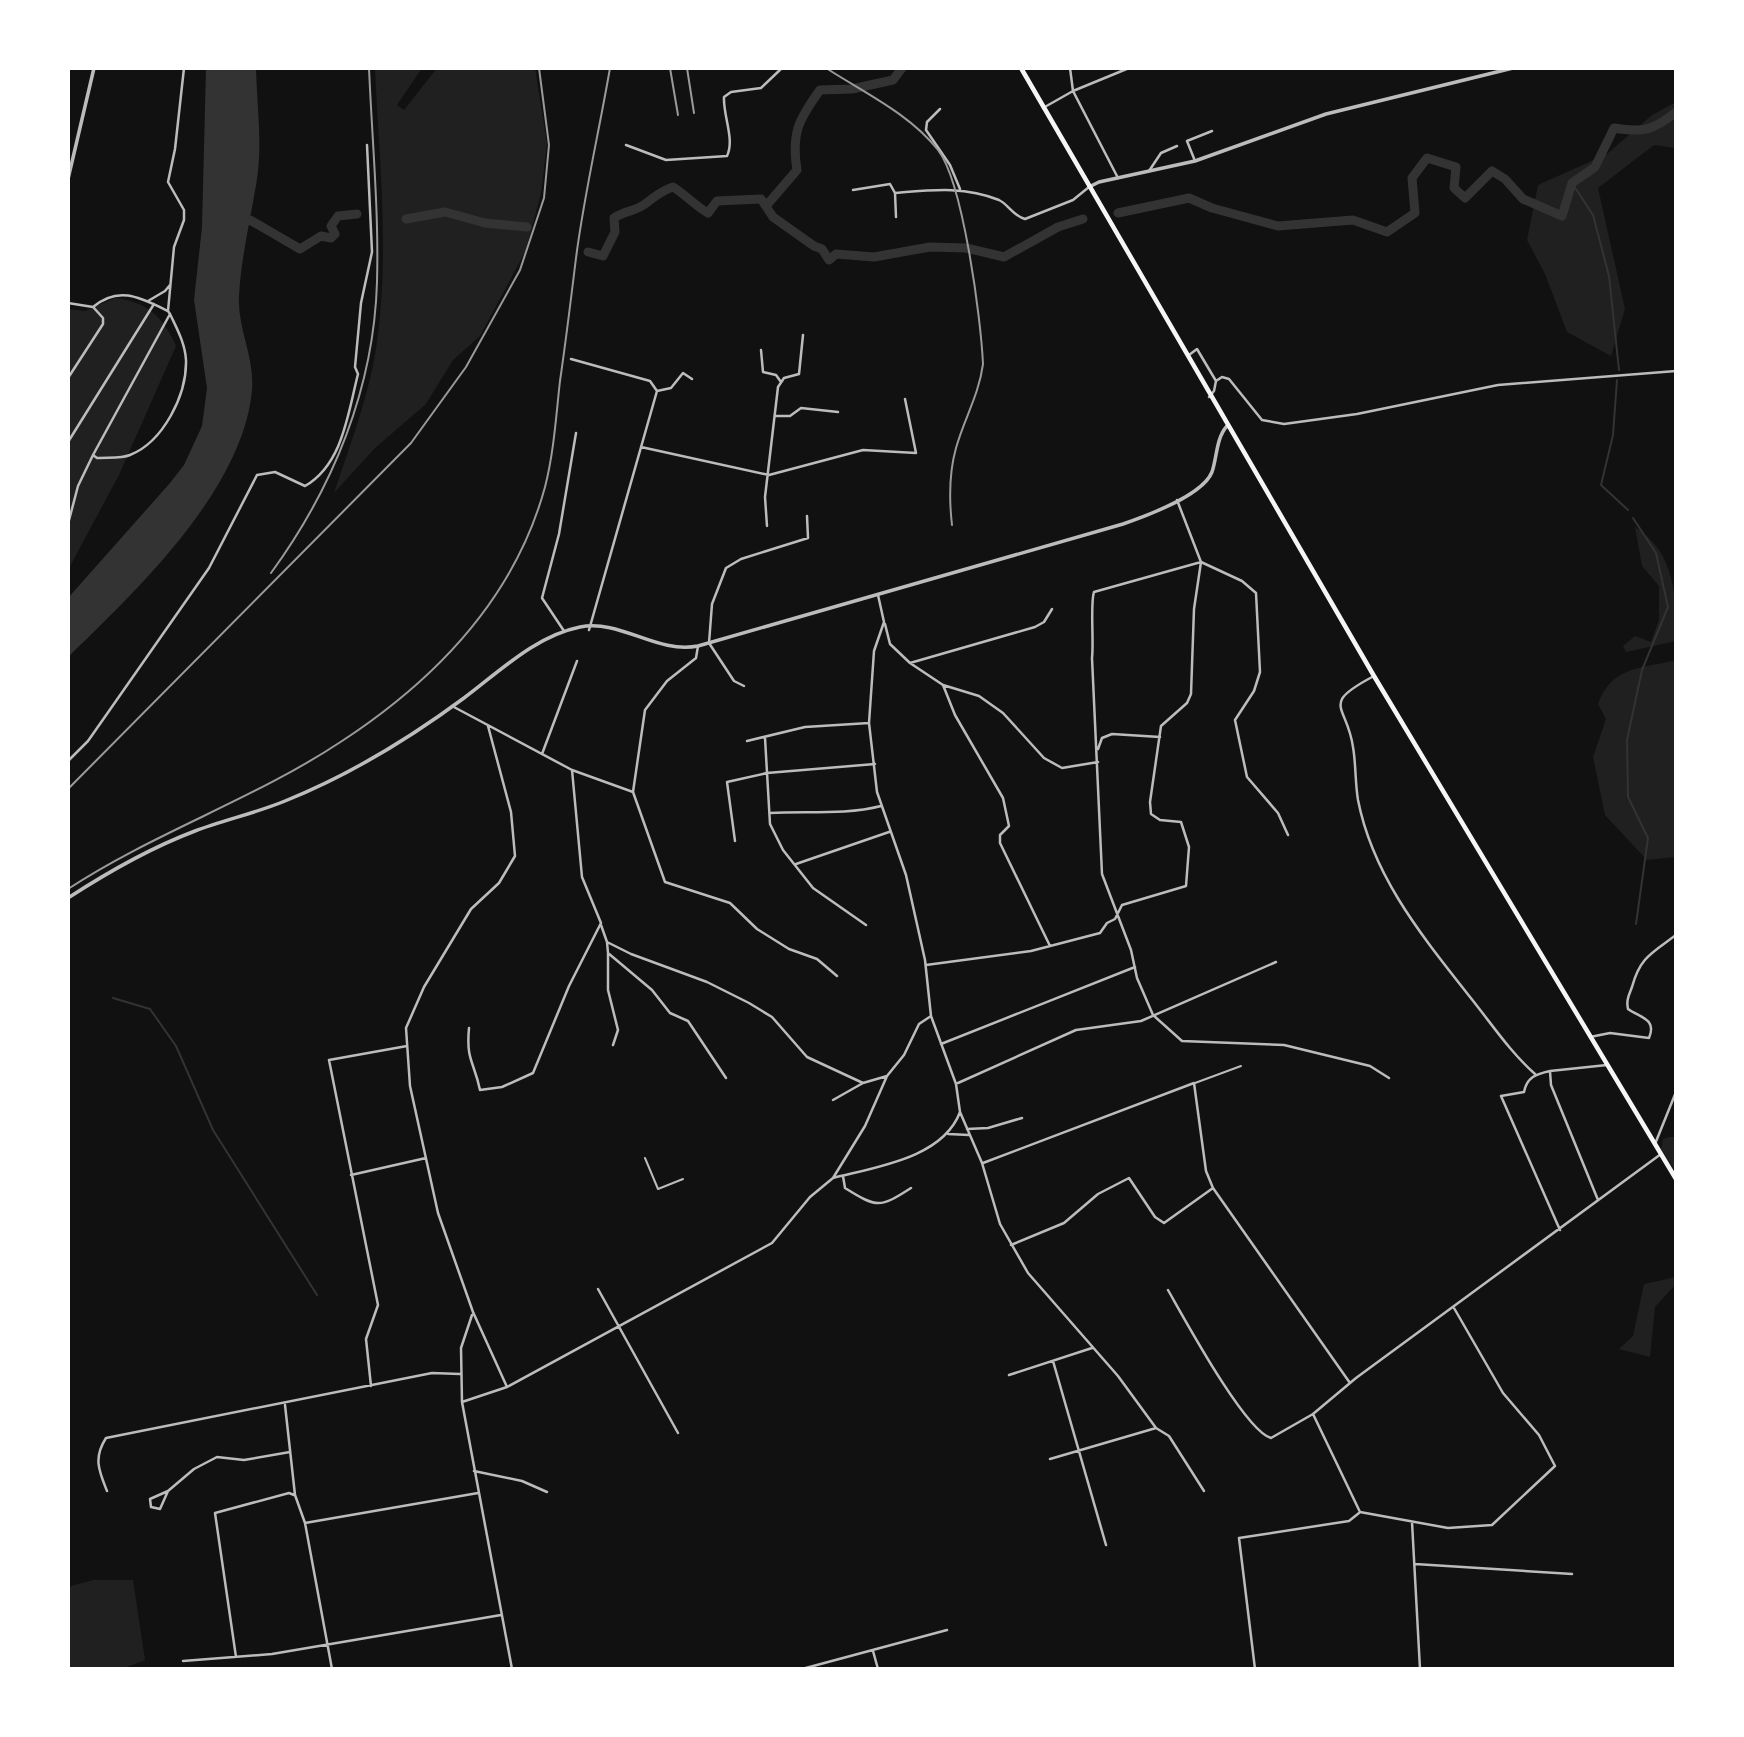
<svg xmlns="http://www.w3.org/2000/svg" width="1744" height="1737" font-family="'Exo 2',sans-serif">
	<rect width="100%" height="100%" fill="#111"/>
	<path fill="#202020" d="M375 68H422L397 105 404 110 437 68H535L547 144 541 193 526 250 480 336 453 360 426 404 375 448 334 493C351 442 372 388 378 334 389 246 379 157 375 68Z
		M1676 102V148L1654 145 1598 188 1625 309 1611 356 1567 332 1545 274 1527 240 1538 185 1607 154 1652 115Z
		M115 298C147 302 163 316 176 346L119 475 68 570V309L85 311Z
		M1635 527C1676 553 1676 597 1676 641L1626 652 1623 646 1635 636 1651 642 1659 620V586L1642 566Z
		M1676 660V857L1647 860 1605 815 1593 757 1606 719 1598 704C1612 666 1640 669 1676 660Z
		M1669 1137H1676V1172L1661 1149 1663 1139Z
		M1676 1277V1284L1655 1307 1650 1357 1619 1349 1633 1336 1644 1284Z
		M93 1580H133L145 1660 122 1669H68V1587Z"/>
	<path fill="#333" d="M206 68H256C257 106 263 148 256 185 250 222 241 258 239 296 237 327 255 358 252 390 243 490 137 590 68 657V598L170 483 184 465 202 426 207 388 194 300 202 227Z"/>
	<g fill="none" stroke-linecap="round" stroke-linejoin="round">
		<path stroke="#333" stroke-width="2" d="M1572 183 1593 215 1609 276 1619 370
			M1617 380 1613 435 1601 485 1628 510
			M1633 518 1656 553 1668 607 1642 670 1627 740 1628 797 1648 838 1636 924
			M113 998 150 1009 176 1046 213 1130 317 1295"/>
		<path stroke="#333" stroke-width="9" d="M766 206 797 170C791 133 799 119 820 90L852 89 893 80 902 68
			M1118 213 1189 198 1212 208 1278 226 1353 220 1387 232 1415 213 1412 178 1427 158 1456 167 1454 188 1465 198 1492 171 1505 179 1523 199 1562 216 1572 183 1595 167 1614 128C1643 133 1654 130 1676 112
			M406 219 445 212 485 223 527 227
			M242 223 250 220 300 249 321 236 331 238 335 234 331 226 338 216 357 214
			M588 252 603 256 615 232 614 218C624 211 636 211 645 204 655 197 660 191 673 187 686 195 694 205 708 213L717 201 761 199 773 217 814 246 822 249 829 260 836 254 874 257 930 247 966 248 1004 257 1058 227 1083 219"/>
		<path stroke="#bcbcbc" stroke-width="2" d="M1195 1083 1241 1066
			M645 1158 658 1189 683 1179"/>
		<path stroke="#bcbcbc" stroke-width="2.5" d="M1070 68 1073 91 1118 178
			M1043 108 1073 91 1129 68
			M940 109 927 122 926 130 950 165 960 189
			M626 145 666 160 727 156C735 139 723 116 724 97L731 92 761 88 782 68
			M1195 161 1187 141 1212 131
			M1149 171 1161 153 1177 146
			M853 190 890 184 895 193C932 190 964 186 999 200 1009 205 1013 216 1025 219L1073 200 1089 187
			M895 193 896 217
			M148 301 165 291 170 285
			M68 303 93 307C119 285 141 298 168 311L170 314C177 329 185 343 186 360 187 395 163 442 130 455 121 459 107 457 97 458L93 455 170 314
			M68 304V319
			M168 311 174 247 184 220V210L168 182 175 149 184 68
			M761 350 763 372 776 375 781 382
			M1189 355 1197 349 1216 381 1222 377 1229 379 1262 420 1284 424 1357 414 1498 385 1676 371
			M571 359 650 381 657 391
			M68 378 103 324V318L94 308
			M657 391 671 388 683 373 692 379
			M1209 397 1214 391 1216 381
			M775 416H790L801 408 838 412
			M68 442 154 304
			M641 447 769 475 863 450 916 453 905 399
			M68 524 78 486 93 455
			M767 526 765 497 778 387 784 378 799 374 803 335
			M878 595 884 622 874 651 869 723 877 792 906 875 925 960 931 1016 956 1084 960 1112 982 1163 1000 1224 1028 1273 1118 1376 1156 1428 1169 1436 1204 1491
			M885 624 890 644 910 663 943 685 955 715 1003 798 1009 826 1000 835V843L1050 946
			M589 630 657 391
			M564 631 542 598 559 534 576 433
			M698 646 696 658 667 681 645 710 633 792 665 882 730 903 757 929 789 949 817 959 837 976
			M910 663 1035 627 1044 622 1052 609
			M1374 676C1319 705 1347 704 1353 747 1356 764 1355 782 1358 800 1373 877 1423 937 1470 997 1491 1023 1510 1052 1535 1074
			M943 685 979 696 1003 713 1044 758 1062 768 1098 762
			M744 686 734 681 709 643 712 604 726 568 741 559 808 538 807 516
			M452 706 572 770 582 877 601 923 569 986 533 1073 502 1087 480 1090C474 1061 466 1061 469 1028
			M488 726 511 812 515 856 499 883 471 909 424 987 406 1028 410 1086 438 1213 473 1312 507 1387
			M765 738 770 824 783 850 813 888 866 925
			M747 741 805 727 869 723
			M1098 749 1102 738 1112 734 1160 737
			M542 754 577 661
			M68 761 88 741 209 568 257 475 275 472 305 486C343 464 348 413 358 374L355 367 361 303 372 252 367 145
			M572 770 633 792
			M770 813C807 811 846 815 881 806
			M1288 835 1278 813 1247 777 1235 720 1254 691 1260 672 1256 593 1242 581 1201 562 1094 592C1090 603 1094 642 1092 658L1102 874 1131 950 1137 978 1153 1015 1182 1041 1284 1045 1370 1066 1389 1078
			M735 841 727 782 767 773 875 764
			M796 864 889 832
			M601 925 607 942 631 954 707 982 749 1003 772 1017 807 1057 863 1083 887 1076
			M607 942 608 953 652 990 670 1013 688 1021 726 1078
			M608 953V990L618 1030 613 1045
			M926 965 1031 951 1100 933 1107 923 1115 919 1122 905 1186 886 1189 847 1181 822 1160 820 1151 814 1150 802 1161 726 1187 703 1191 694 1194 609 1201 562 1177 500
			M1590 1037 1610 1033 1649 1038C1657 1019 1641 1018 1628 1009 1626 1000 1629 995 1632 987 1640 957 1652 953 1676 935
			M941 1044 1135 967
			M1550 1071C1536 1074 1527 1077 1524 1092L1501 1096 1560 1230
			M958 1083 1076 1030 1141 1021 1276 962
			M833 1100 863 1083
			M967 1129 988 1128 1022 1118
			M948 1134 969 1135
			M1655 1144 1676 1092
			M983 1163 1194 1083 1206 1171 1213 1188 1350 1383
			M351 1175 426 1158
			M843 1176 845 1188C877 1208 880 1208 911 1188
			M833 1178C876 1167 943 1158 960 1112
			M1598 1200 1551 1085 1550 1071 1607 1065
			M1011 1245 1064 1223 1098 1194 1129 1178 1155 1217 1164 1223 1213 1188
			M598 1289 678 1433
			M1168 1290C1184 1318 1245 1431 1271 1438L1313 1414 1356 1378 1661 1154
			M472 1315 461 1348 462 1402 512 1669
			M1053 1361 1106 1545
			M1009 1375 1092 1348
			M371 1386 366 1339 378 1305 329 1060 407 1046
			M462 1402 507 1387 772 1243 810 1197 833 1178 865 1126 887 1076 904 1055 919 1024 931 1016
			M285 1405 295 1495 305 1523 332 1669
			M1313 1414 1360 1512 1448 1528 1492 1525 1555 1466 1539 1435 1503 1393 1454 1308
			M1050 1459 1156 1428
			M474 1471 522 1481 547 1492
			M107 1491C99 1471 93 1458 106 1438L432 1373 460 1374
			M168 1491 160 1509 151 1507 150 1499 168 1491 194 1469 217 1457 244 1460 290 1452
			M1412 1522 1420 1669
			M305 1523 478 1493
			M1415 1564 1572 1574
			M873 1651 878 1669
			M236 1657 215 1513 289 1493 294 1495
			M183 1661 272 1654 501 1615
			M802 1669 947 1630
			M1255 1669 1239 1538 1349 1521 1359 1513"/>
		<path stroke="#bcbcbc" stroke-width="3.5" d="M68 179 94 68
			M1089 187 1099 182 1195 161 1326 114 1513 68
			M68 898C108 872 150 848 195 831 224 820 256 813 285 801 347 776 410 738 464 698 499 672 535 636 580 627 621 619 656 654 698 646L1123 524C1146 516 1203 495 1212 472 1217 458 1216 438 1227 426"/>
		<path stroke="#f5f5f5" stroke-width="4.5" d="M1021 68 1374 676 1676 1179"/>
		<path stroke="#9a9a9a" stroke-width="2" d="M670 68 678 115
			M687 68 694 113
			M826 68C863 92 910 114 938 150 963 182 981 319 983 364 979 395 964 419 956 448 949 473 949 499 952 525
			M271 573C333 488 374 388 377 282 379 211 372 139 369 68
			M68 789 411 443 466 367 520 270 544 198 549 145 539 68
			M68 889C155 832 255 799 342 741 435 680 515 597 545 487 554 452 556 416 560 381 566 340 571 299 576 258 584 195 599 132 610 68"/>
	</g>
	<rect width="1744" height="1737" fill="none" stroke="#ffffff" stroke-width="140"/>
</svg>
